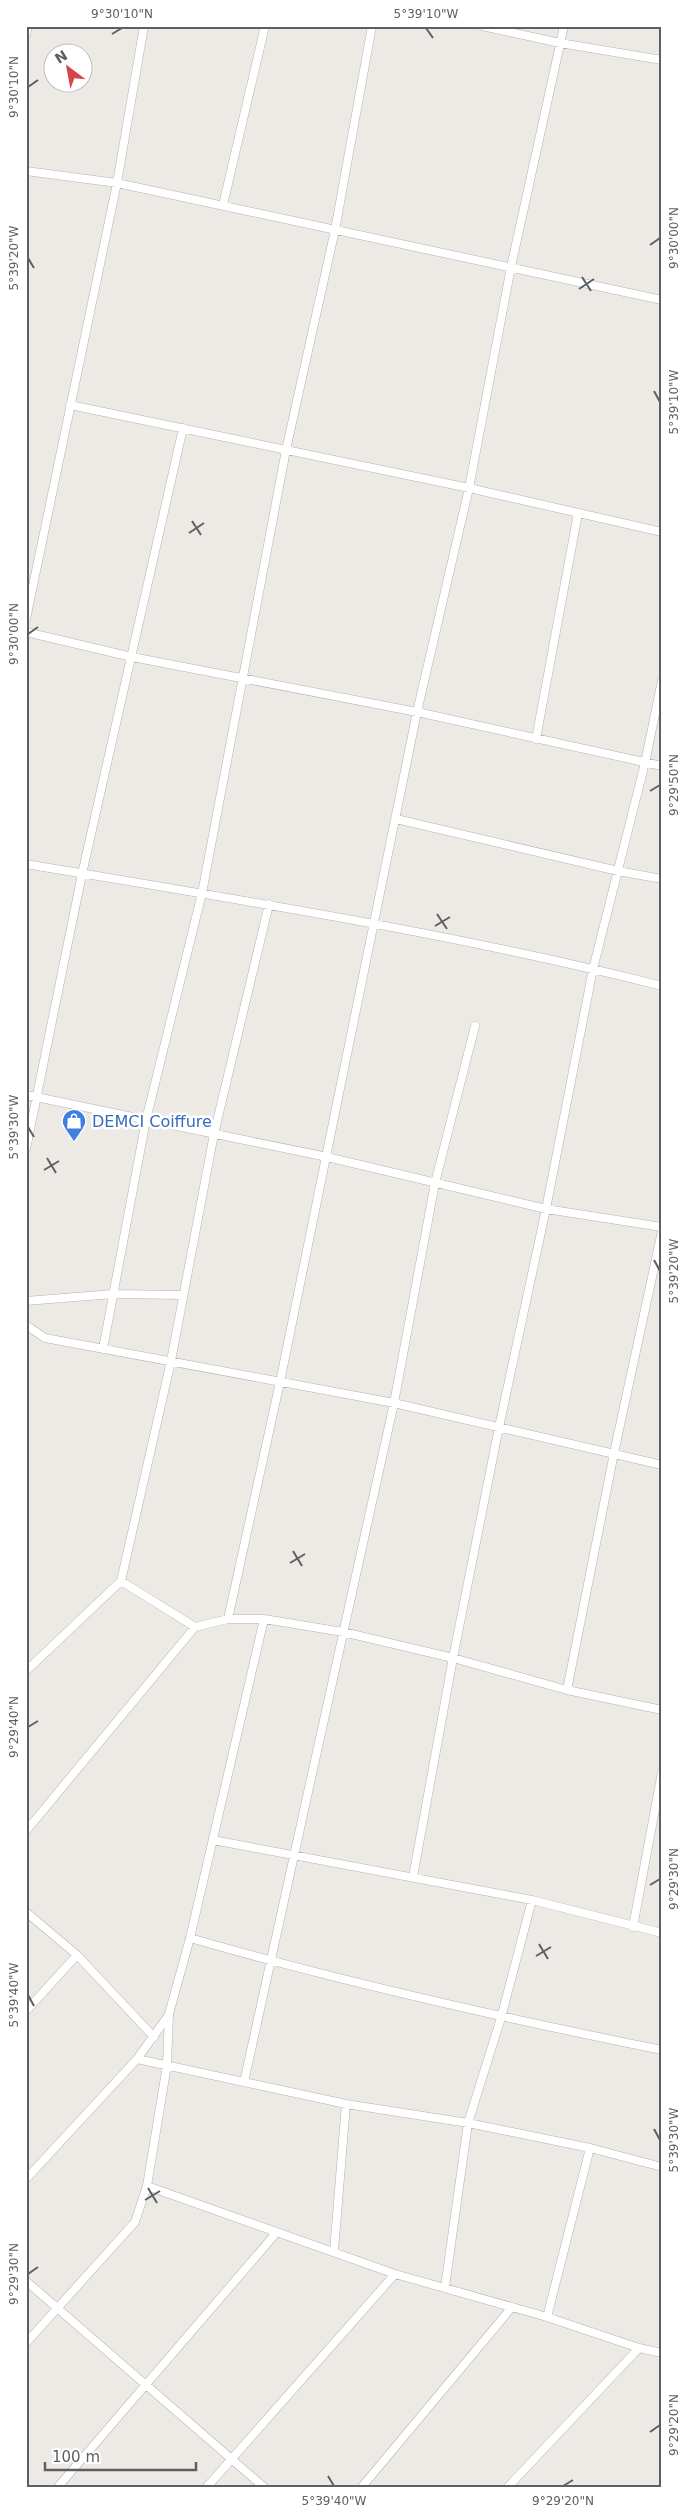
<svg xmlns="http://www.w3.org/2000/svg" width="688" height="2514" font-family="'DejaVu Sans',sans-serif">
	<rect width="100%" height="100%" fill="#edeae5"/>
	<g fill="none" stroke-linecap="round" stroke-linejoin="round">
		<g stroke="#b0b2b5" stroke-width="9">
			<path id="street" d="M482 26 560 43 662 60
				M26 35 28 26
				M26 171 117 183 662 300
				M223 205 265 26
				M70 405 469 488 662 532
				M26 619 117 183 144 26
				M26 632 132 657 417 712 662 766
				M536 739 578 513
				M396 819 618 871 662 879
				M26 864C239 900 453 933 662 986
				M26 1095 327 1157 546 1209 662 1227
				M26 1149 82 874 183 428
				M26 1301 113 1294 183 1295
				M26 1325 45 1338 394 1403 662 1465
				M103 1349 146 1120 202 893 286 450 335 230 372 26
				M121 1581 195 1627 228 1619H264L343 1632 453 1658 567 1690 662 1710
				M228 1619 280 1382 417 712 469 488 511 267 564 26
				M26 1671 121 1581 171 1361 214 1134 269 904
				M567 1690 614 1453 662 1231
				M26 1831 195 1627
				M213 1840 532 1900 662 1933
				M413 1877 453 1658 499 1427 546 1209 593 969 645 763 662 680
				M26 1912 77 1955 154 2037
				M633 1927 662 1772
				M190 1938C345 1983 503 2018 662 2050
				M26 2011 77 1955
				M137 2059 346 2104 468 2123 590 2148 662 2167
				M244 2082 394 1403 435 1183 475 1026
				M26 2179 137 2059 168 2016
				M147 2186 395 2274 547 2317 639 2348 662 2353
				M334 2251 346 2104
				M26 2281 265 2488
				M445 2287 468 2123 501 2018 532 1900
				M547 2317 590 2148
				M26 2343 135 2222 147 2186 167 2065 169 2014 190 1938 264 1619
				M57 2488 277 2232
				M206 2488 395 2274
				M361 2488 512 2307
				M507 2488 639 2348"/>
		</g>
		<use href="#street" stroke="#fff" stroke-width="8"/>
	</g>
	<path fill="none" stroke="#5c6063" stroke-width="2" d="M426 28 433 38M112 34 122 28M28 87 38 80M650 245 660 238M28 258 34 268M582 277 591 291M579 289 594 279M654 391 660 402M192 521 201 535M189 533 204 523M28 634 38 627M650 791 660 785M437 914 447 929M435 926 450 917M28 1127 34 1137M47 1158 56 1173M44 1170 59 1161M654 1260 660 1271M293 1551 302 1566M290 1563 305 1554M28 1727 38 1721M650 1885 660 1879M539 1944 548 1959M536 1956 551 1947M28 1995 34 2006M654 2129 660 2140M148 2188 157 2203M145 2200 160 2191M28 2274 38 2267M650 2432 660 2425M328 2476 334 2486M563 2486 573 2480"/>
	<defs>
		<g id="shop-pin" transform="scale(1.25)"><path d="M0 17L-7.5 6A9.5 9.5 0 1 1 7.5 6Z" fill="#3f7fe0" stroke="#fff"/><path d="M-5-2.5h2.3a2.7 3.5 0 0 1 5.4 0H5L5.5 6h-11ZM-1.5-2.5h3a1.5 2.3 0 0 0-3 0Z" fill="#fff"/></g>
	</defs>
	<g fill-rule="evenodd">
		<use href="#shop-pin" x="74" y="1121"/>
	</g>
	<g text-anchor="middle" stroke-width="5" stroke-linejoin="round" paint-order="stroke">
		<g font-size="16" fill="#366cbe" stroke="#fff" text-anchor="start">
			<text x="92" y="1127">DEMCI Coiffure</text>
		</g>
	</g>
	<rect width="688" height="2514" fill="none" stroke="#ffffff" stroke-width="55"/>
	<g transform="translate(68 68) rotate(328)"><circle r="24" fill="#ffffff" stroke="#bebfc1"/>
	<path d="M0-4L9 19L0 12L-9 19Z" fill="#d3454a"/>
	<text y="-8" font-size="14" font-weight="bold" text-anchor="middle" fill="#5c6063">N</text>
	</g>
	<path d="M45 2462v8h151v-8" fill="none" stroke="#5c6063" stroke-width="2.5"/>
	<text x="52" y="2462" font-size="15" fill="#5c6063" stroke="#ffffff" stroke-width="4" paint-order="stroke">100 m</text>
	<rect x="28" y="28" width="632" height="2458" fill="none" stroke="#5c6063" stroke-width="2"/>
	<g font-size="12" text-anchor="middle" fill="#5c6063">
		<text x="122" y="18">9°30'10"N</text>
		<text x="426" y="18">5°39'10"W</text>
		<text transform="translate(14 87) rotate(-90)" y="4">9°30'10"N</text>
		<text transform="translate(674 238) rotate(-90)" y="4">9°30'00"N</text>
		<text transform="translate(14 258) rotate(-90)" y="4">5°39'20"W</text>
		<text transform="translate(674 402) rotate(-90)" y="4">5°39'10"W</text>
		<text transform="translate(14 634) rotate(-90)" y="4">9°30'00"N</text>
		<text transform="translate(674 785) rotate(-90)" y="4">9°29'50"N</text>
		<text transform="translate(14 1127) rotate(-90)" y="4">5°39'30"W</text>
		<text transform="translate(674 1271) rotate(-90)" y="4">5°39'20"W</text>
		<text transform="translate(14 1727) rotate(-90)" y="4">9°29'40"N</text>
		<text transform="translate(674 1879) rotate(-90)" y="4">9°29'30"N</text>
		<text transform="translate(14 1995) rotate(-90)" y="4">5°39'40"W</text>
		<text transform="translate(674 2140) rotate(-90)" y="4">5°39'30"W</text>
		<text transform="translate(14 2274) rotate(-90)" y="4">9°29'30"N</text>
		<text transform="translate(674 2425) rotate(-90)" y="4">9°29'20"N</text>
		<text x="334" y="2505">5°39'40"W</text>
		<text x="563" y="2505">9°29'20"N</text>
	</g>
</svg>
